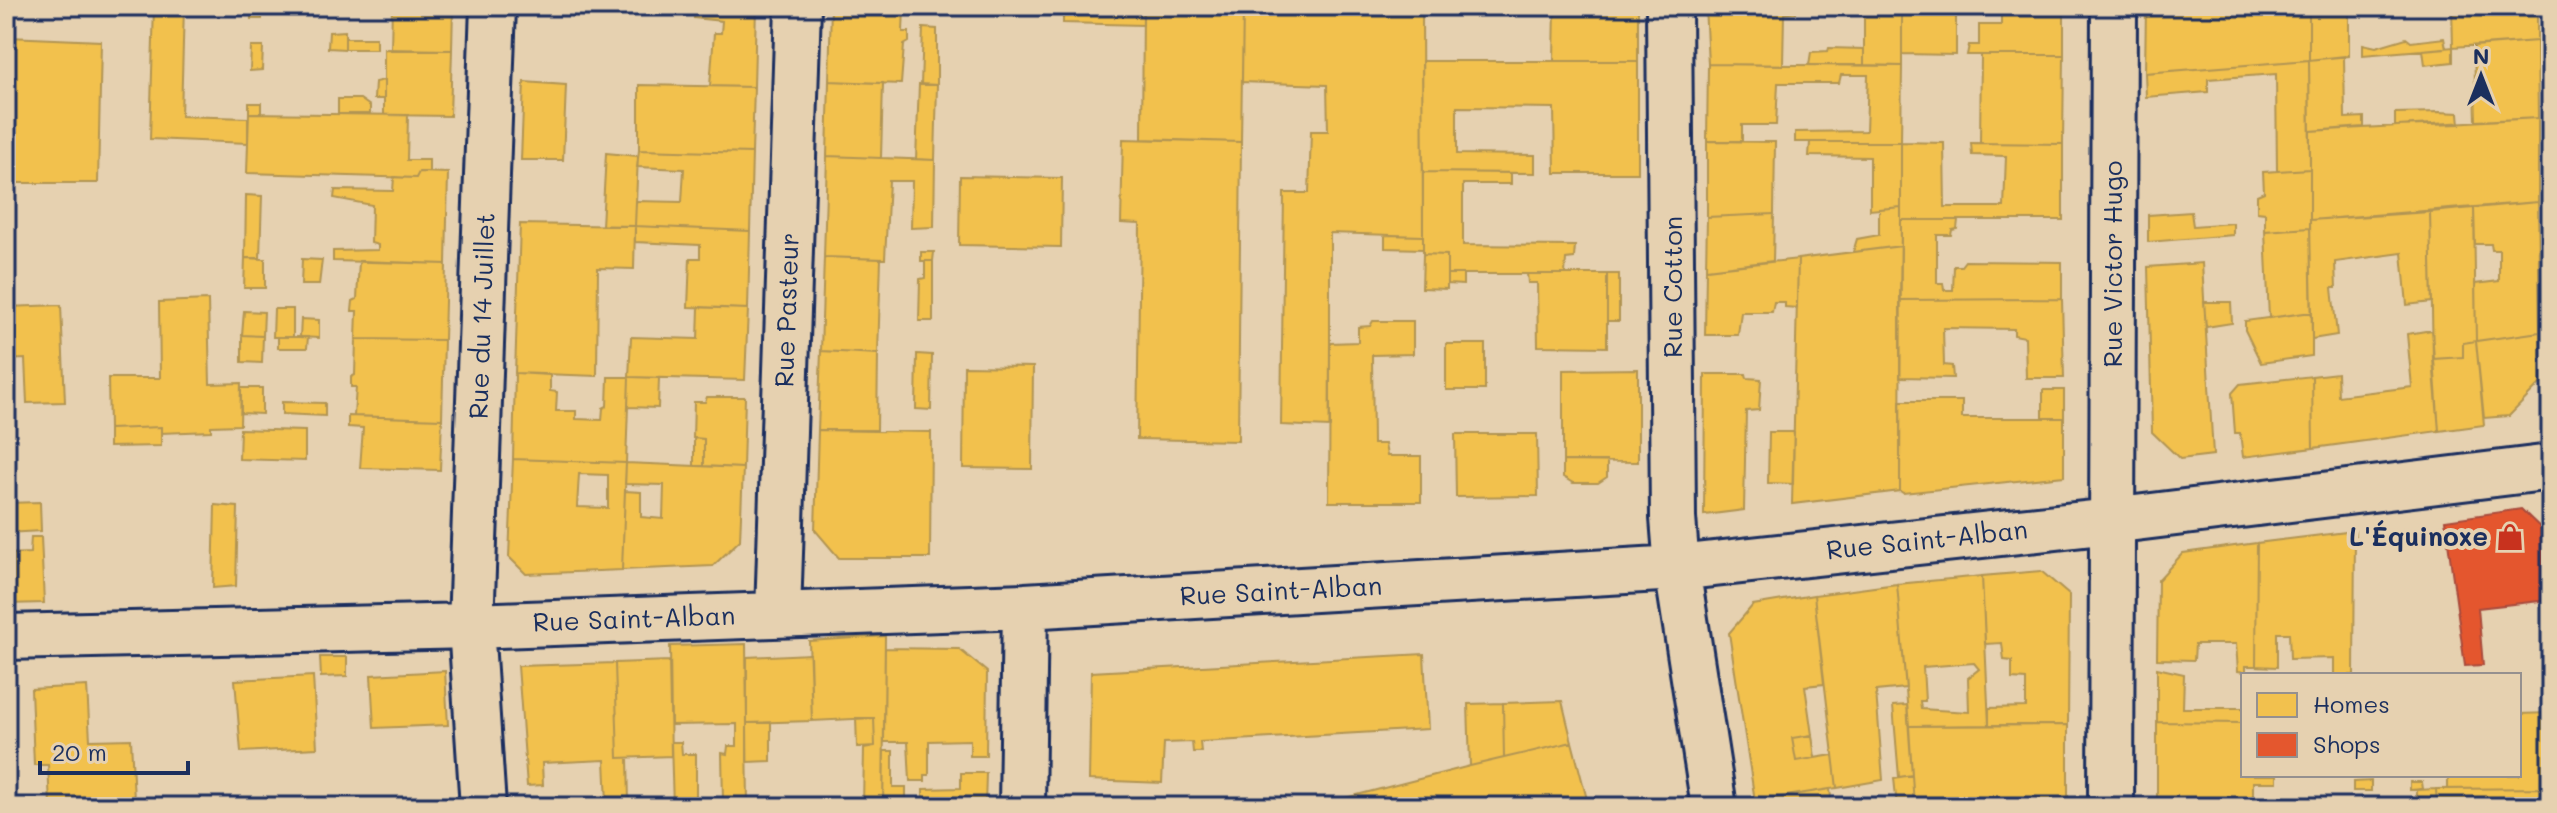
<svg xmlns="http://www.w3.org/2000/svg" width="2557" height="813" font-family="Mali,sans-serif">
	<rect width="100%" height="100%" fill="#e6d1b0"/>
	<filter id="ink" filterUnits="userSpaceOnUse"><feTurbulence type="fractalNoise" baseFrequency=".0125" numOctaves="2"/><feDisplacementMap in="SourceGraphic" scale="16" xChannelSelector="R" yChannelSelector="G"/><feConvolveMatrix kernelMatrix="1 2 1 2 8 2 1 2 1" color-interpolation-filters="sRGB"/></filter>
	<g filter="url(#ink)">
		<path fill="#f2c14e" stroke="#b29553" stroke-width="2" fill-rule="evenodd" d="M154 6H184L181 116 248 118V143L150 139Z
			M251 6H262V19H251Z
			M392 6H453L452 50H391Z
			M695 6H756L754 87 710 86 714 33H721L722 21 694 18Z
			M831 6 904 8 903 32H909V42L904 45 901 84 829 81Z
			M1063 6H1143V25L1063 23Z
			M1143 6H1243L1241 142 1142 139Z
			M1243 6H1422L1423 236 1330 233V427L1281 425 1284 193H1309L1311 131H1328L1327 85 1242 82Z
			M1555 6H1638V61H1554Z
			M1705 6H1796V13L1784 14 1783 65 1708 64Z
			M1864 6H1902V66L1864 65Z
			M1902 6H1956V55L1902 54Z
			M2001 6H2064V55H1967L1969 45H1979V25H2001Z
			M2146 6H2309V60L2145 73Z
			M2309 6H2349V56L2309 60Z
			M2452 6H2537V41L2453 47Z
			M923 28 937 29V85H921Z
			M345 31V49L328 48 329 32Z
			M8 37 101 41 98 183H7Z
			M345 38H376V49H345Z
			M2406 38 2411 42 2444 38 2446 48 2363 55V44L2376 47Z
			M2537 41 2538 118 2476 121 2474 46Z
			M251 47H263L262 70 250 71Z
			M2453 47V62L2425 65 2423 50Z
			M1829 48 1864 49V65H1809L1811 52 1828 51Z
			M384 49 452 50 450 116 384 115Z
			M1981 55H2064L2063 144 1980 143Z
			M2344 56 2345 118 2364 117V127L2310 131 2309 60Z
			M2309 60 2310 169 2277 171 2276 74 2208 79V92L2146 97 2145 73Z
			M1422 61H1638V173H1555L1554 108 1457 107V154L1535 155V173L1423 172Z
			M1708 64 1902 66 1901 142H1795V132L1866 131 1868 75H1841L1839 83H1778L1776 125H1742V141H1707Z
			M384 80V99H374L375 82Z
			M829 81 883 83 881 158 827 156Z
			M524 82 566 85 563 160H521Z
			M919 84 937 85 935 160 916 159Z
			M639 85 754 87 752 153 639 150Z
			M338 99H360L370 106V114H338Z
			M249 103H261V113H249Z
			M2439 112 2459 113 2460 124 2395 126V113Z
			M249 113 408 115 407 160H429V172H419L416 178 247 173Z
			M2538 118V202L2310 220V131Z
			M1123 139 1241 142 1238 441 1137 439 1140 224 1121 223Z
			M1707 141 1775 142 1774 214 1707 217Z
			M1810 142H1901V207L1870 210V157L1809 156Z
			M1901 142 1944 143 1945 207H2004L2006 156 1972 155 1971 143 2063 144V220H1901Z
			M639 150 752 153 750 231 635 226 636 201 682 202 684 169 637 167Z
			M606 153 638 156 635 226H602Z
			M827 156 935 160 934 227 911 228 912 181H889L885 259 824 257Z
			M2310 169V228L2265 231V213L2257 212V195L2264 192 2263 172Z
			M419 172 448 173 446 264 333 261V251L378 250V245L371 243 372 205 334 198 335 190 393 191 394 177 416 178Z
			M1423 172 1511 173V184H1463V245L1575 246 1574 258 1566 259 1565 274H1447V255L1423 254Z
			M960 176 1062 178 1061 247 959 245Z
			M246 195 262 196 260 258H245Z
			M2538 202 2540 332 2476 341 2475 284 2499 281V250H2492L2491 244H2475L2474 208Z
			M1901 207V246L1853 252 1857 239 1879 235V209Z
			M2474 208 2476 341 2463 343V357L2433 359 2430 212Z
			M2191 212 2193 226 2233 223V235L2148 242V215Z
			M2430 212 2432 302 2407 305 2402 253 2335 262 2336 288H2332L2337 335 2312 339 2310 220Z
			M1774 214 1773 261 1706 269 1707 217Z
			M1901 220H1958L1957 229 1952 230 1951 235H1937V283H1943L1944 290H1953L1954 266H1961L1965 261 2062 262V299L1900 300Z
			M520 224 635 226 634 269 598 268 597 376 515 373Z
			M635 226 750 231 748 309 688 307 690 258H700V245L635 242Z
			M2310 228 2312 312 2269 318 2265 231Z
			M1385 235 1423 236V249L1385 248Z
			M1901 246 1900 491 1792 504 1798 259Z
			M921 252H934L933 261H921Z
			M1423 254 1447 255V289L1422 288Z
			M824 257 881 259 878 354 821 351Z
			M245 258 265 259V288H244Z
			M302 259 322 260 319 285H301Z
			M1798 259 1797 308 1785 307V302H1774L1772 312H1741L1738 335H1705L1706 269Z
			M359 261 446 264 444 340 356 339 357 311H352L353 301 357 299Z
			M925 261H933V321H919L920 279 925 278Z
			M2202 263 2213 455 2180 459 2152 432 2148 267Z
			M1447 274H1463V285L1447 284Z
			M1527 274H1607V347L1538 346 1537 283H1528Z
			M1607 274H1619V321H1607Z
			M2062 299 2064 378H2026L2025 337 2014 335V329L1943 328 1944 365 1952 366 1953 378 1900 377V300Z
			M208 300 210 384 241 383 240 425 211 426V431L161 433V427L109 429 108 378H160L159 302Z
			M2204 302H2231L2232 323 2206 327Z
			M61 305 65 402 27 403 25 359 6 360V307Z
			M699 307 748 309 745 380 629 377 631 337 698 339Z
			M274 309H293V337H273Z
			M244 311 264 312 263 336 242 335Z
			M2312 312V356L2261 363 2245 330V321Z
			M301 319 319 320V338L300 337Z
			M1373 321H1413V354L1372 355 1373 444H1385L1387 456H1421V502H1329L1330 343 1358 342V327L1370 326Z
			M2432 330 2439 431 2313 448 2312 376 2337 373 2338 396 2412 387 2407 334Z
			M2540 332 2541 383 2509 416 2484 418 2476 341Z
			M242 335 263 336 262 363 242 362Z
			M278 337H308L307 348H278Z
			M356 339 444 340 442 419 354 416 356 387H351V377L355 375Z
			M2476 341 2484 425 2439 431 2433 359 2463 357V343Z
			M1446 344H1485V390H1446Z
			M821 351 878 354 877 430H818Z
			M917 354 932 355 931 410 916 409Z
			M964 366 1033 367 1032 469 963 468Z
			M1638 369V462L1563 461V370Z
			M515 373 550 375V391L557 392 556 411H576V419L602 420 603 408 607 406 608 377H629L626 463 513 459Z
			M1705 374H1746L1747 378 1761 379 1759 410 1746 411 1744 510 1704 515Z
			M2312 376 2313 448 2243 457 2240 433H2235L2232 393 2240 384Z
			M629 377 659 378 658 408 628 407Z
			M241 388H262V414L241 413Z
			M2043 390H2064V418H2043Z
			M707 397H745L743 468 704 466V439L693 438 694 402H705Z
			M1900 401H1962V418H2064V476L1903 493 1900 491Z
			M282 402 325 403V416L282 414Z
			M348 416 442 419 440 470 360 468 363 428 348 427Z
			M161 427V446L109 447V429Z
			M240 429 305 431V461L239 459Z
			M818 430 931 432 930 558H839L815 530Z
			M1769 432H1794L1793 484 1768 483Z
			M1455 434H1537L1538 496 1456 497Z
			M694 438 704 439V466H694Z
			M513 459 626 463 622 570 526 574 509 557ZM579 474 608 475V508L577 507Z
			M1563 461H1607V477L1598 483H1573L1563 477Z
			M626 463 743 468 740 540 713 566 622 570 625 491 641 492V517L663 519 664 485 625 484Z
			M40 502 41 531 6 533V503Z
			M215 505 238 507 236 586 213 588Z
			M2355 531 2354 675H2334V658L2290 659 2289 633H2277V667L2256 666 2257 543Z
			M31 537H41L44 603 6 604V554L30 553Z
			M2257 543 2256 666H2246V672L2238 671 2236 644H2195L2194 660 2157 659 2158 580 2183 553Z
			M2041 571 2069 595 2068 725H1989V708L2026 707V680L2012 679V661L2004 660 2002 643 1985 644 1982 576Z
			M1982 576 1989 725 1909 726 1897 584ZM1974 663 1979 669 1968 678 1969 712 1921 709 1920 701H1925L1923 667Z
			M1897 584 1906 688 1876 691 1883 780 1837 788 1814 595Z
			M1814 595 1824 684 1805 686 1812 735 1792 738 1796 761 1833 755 1837 788 1755 801 1729 633 1753 605Z
			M885 636 883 807H863L864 748 875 746 874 718 812 721 809 641Z
			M746 644 748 807H728V801H723L722 753 727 754 728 746H737V724L671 725 670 646Z
			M885 648 959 649 987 672 986 756H970V740L929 741V775H925V781H910L908 742H884Z
			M810 654 812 721 747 723V657Z
			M1424 654 1428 729 1200 742 1201 752H1193L1192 742 1164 743 1162 783 1089 780 1091 672Z
			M320 657H347V676L321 677Z
			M669 661 671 756 618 758 615 663Z
			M615 663 618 758H628L629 802 607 803 605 760 542 763 543 785 527 786 518 666Z
			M2157 668 2184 674 2183 708H2243V723L2157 722Z
			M445 671 448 725 374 728 371 675Z
			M313 676 317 748 241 752 235 680Z
			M87 686 90 740 131 739 134 800 50 804 48 765H34L31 689Z
			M1562 701 1572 742 1504 758 1503 703Z
			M1503 703 1504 758 1470 766 1468 704Z
			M1907 705 1912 775 1899 777 1893 706Z
			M2549 713V788L2448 789V775H2519V714Z
			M856 718H874L875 746 857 747Z
			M2157 722 2243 723V775H2277V782H2253V807H2157Z
			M747 723H771V761L747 762Z
			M2068 725V807H1914L1909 726Z
			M1812 735 1815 758 1796 761 1792 738Z
			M671 742H681L682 754H696V807H673Z
			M1572 742 1589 807H1310L1470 766Z
			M884 751H893V787H906V807H883Z
			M961 773H986L985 807H923V789L961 788Z
			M1912 775 1914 807H1897L1894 778Z
			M2371 781V791H2353V782Z
			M2410 782H2422L2423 789 2410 790Z
			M2549 788V807L2437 804 2436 789Z
			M1830 789 1832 807H1756L1755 801Z
			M2436 789 2437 807H2417V790Z
			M1060 802H1122V807H1060Z"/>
		<path fill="#e4572e" stroke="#a84b3c" stroke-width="2" d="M2521 509 2547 534 2548 600 2478 608 2483 665 2465 666 2445 520Z"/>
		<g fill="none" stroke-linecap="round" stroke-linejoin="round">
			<g stroke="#1b2f5e" stroke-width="50">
				<path id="minor" d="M1669 6 1673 518 1677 568 1714 807
					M778 614 798 6
					M6 637 471 626 1025 606 1677 568 2111 521 2551 467
					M483 807 471 626 493 6
					M1022 807 1025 606
					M2111 807 2114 6"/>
			</g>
			<use href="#minor" stroke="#e6d1b0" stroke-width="44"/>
		</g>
	</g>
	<defs>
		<g id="shop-bare" transform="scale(2.16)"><path d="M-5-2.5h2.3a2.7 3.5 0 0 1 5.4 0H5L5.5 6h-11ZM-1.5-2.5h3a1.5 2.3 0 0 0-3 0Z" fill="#c8321e" stroke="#e6d1b0" stroke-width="2.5" paint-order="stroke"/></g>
	</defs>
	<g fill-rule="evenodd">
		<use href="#shop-bare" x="2510" y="537"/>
	</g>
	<g text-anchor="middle" stroke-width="8" stroke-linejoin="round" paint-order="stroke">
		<g font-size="26" fill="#1b2f5e" stroke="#e6d1b0">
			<text transform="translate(2113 264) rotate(-90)" y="9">Rue Victor Hugo</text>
			<text transform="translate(1673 287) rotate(-90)" y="9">Rue Cotton</text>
			<text transform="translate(787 310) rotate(-88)" y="9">Rue Pasteur</text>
			<text transform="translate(482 316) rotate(-88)" y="9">Rue du 14 Juillet</text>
			<text transform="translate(1927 540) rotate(-6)" y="9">Rue Saint-Alban</text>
			<text transform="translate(1281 591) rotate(-3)" y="9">Rue Saint-Alban</text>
			<text transform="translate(634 619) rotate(-2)" y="9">Rue Saint-Alban</text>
		</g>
		<g font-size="26" font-weight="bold" fill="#1b2f5e" stroke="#e6d1b0" text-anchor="end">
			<text x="2488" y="546">L'Équinoxe</text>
		</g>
	</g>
	<rect width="2557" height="813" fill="none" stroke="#e6d1b0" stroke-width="32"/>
	<rect x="16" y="16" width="2525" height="781" fill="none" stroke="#1b2f5e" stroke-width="3" filter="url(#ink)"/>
	<rect x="2241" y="673" width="280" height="104" fill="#e6d1b0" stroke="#95908f" stroke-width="2"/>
	<rect x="2257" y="693" width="40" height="24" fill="#f2c14e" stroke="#95908f" stroke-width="2"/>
	<text x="2313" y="713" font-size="24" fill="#1b2f5e">Homes</text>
	<rect x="2257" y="733" width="40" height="24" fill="#e4572e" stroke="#95908f" stroke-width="2"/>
	<text x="2313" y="753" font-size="24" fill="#1b2f5e">Shops</text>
	<g transform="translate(2481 76)" stroke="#e6d1b0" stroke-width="6" paint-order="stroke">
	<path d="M0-6L14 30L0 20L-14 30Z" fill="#1b2f5e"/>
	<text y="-12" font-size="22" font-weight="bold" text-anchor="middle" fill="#1b2f5e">N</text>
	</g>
	<path d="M40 761v12h148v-12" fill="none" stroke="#1b2f5e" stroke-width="4"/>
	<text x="52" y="761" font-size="24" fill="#1b2f5e" stroke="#e6d1b0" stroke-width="6" paint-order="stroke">20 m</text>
</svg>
